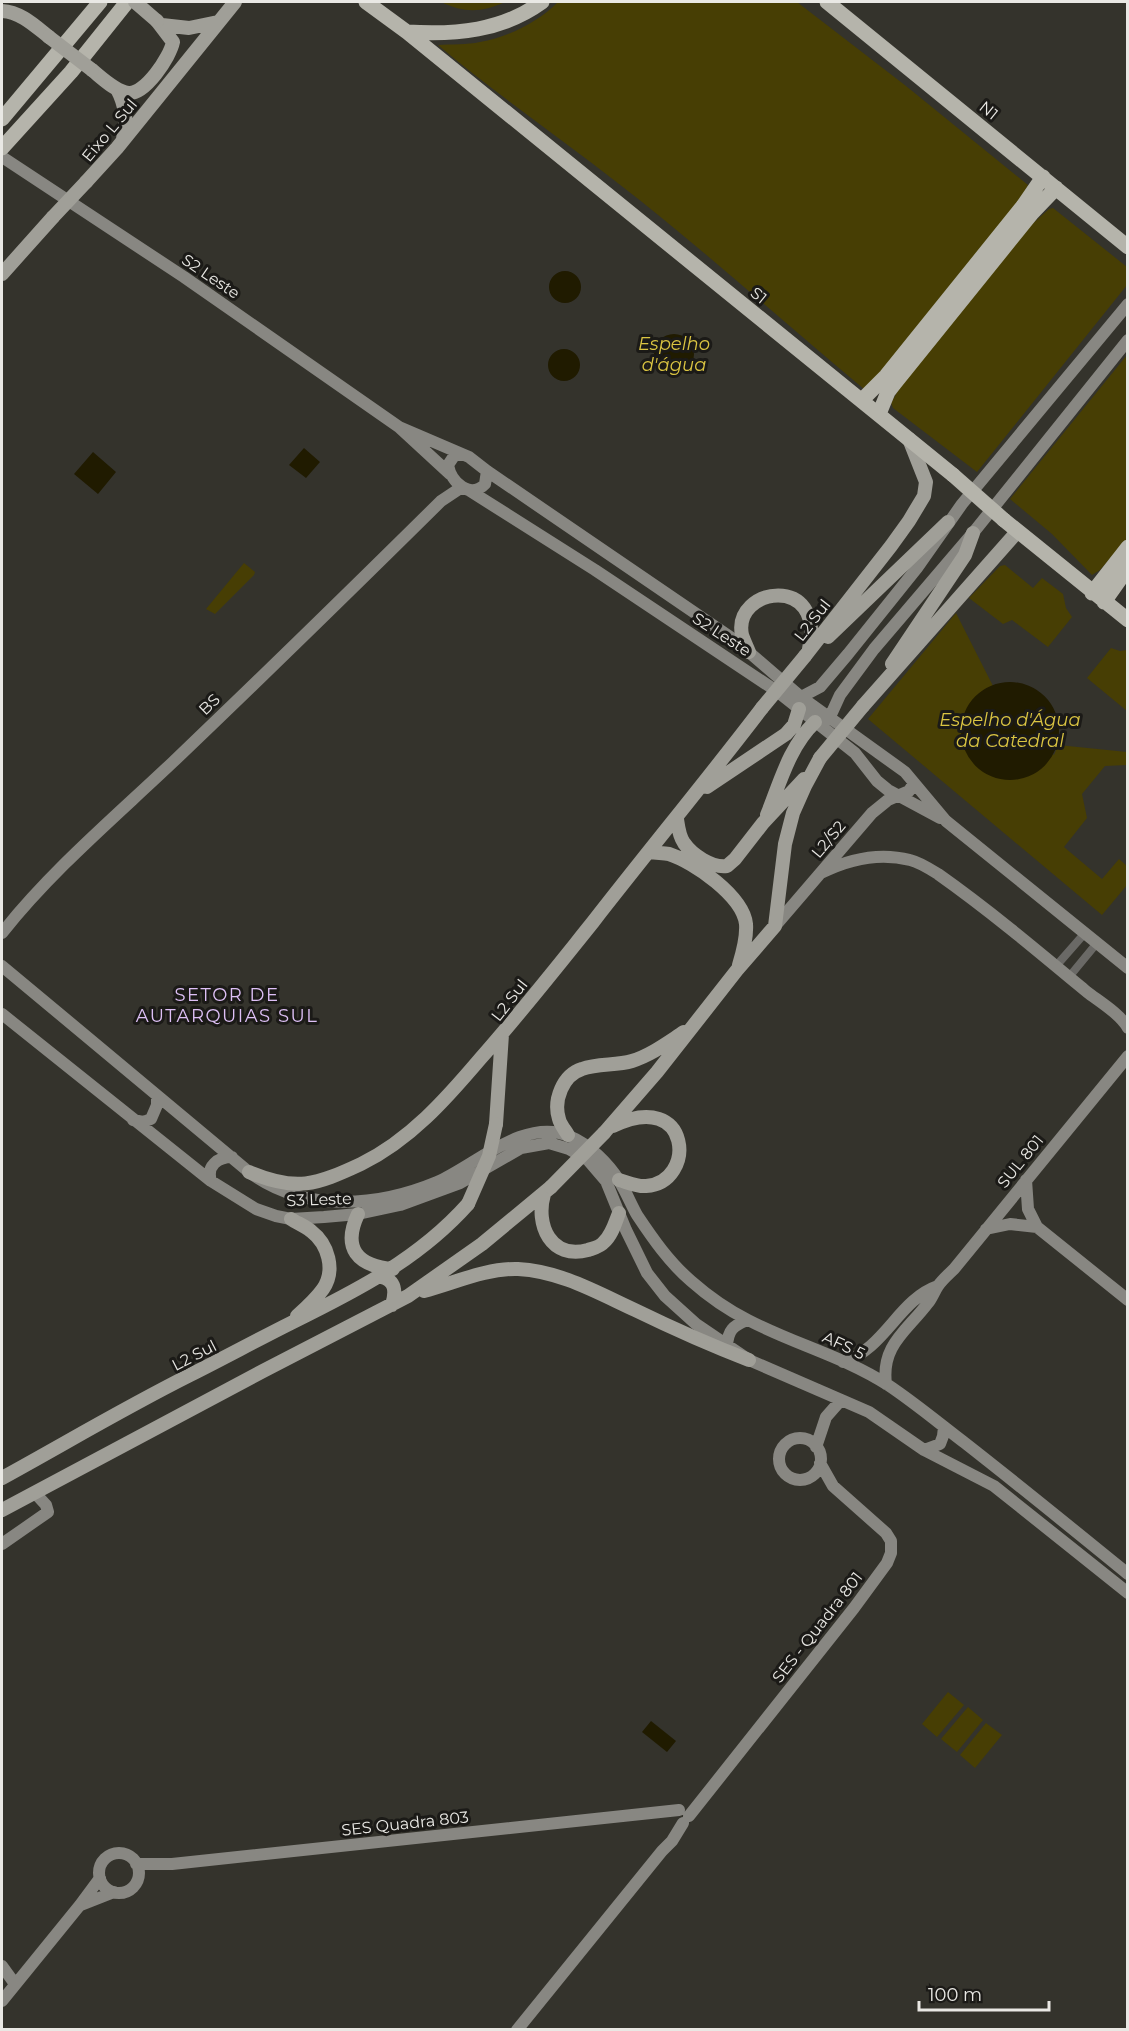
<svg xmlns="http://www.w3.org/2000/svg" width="1129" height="2031" font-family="Montserrat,sans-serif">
	<rect width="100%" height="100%" fill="#34332c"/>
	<path fill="#473e04" d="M441 2H505C481 13 464 13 441 2Z
		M558 2H797L906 86 1028 185 1019 202 888 367 864 389C782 321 703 249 619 184 559 137 496 94 438 45 452 44 467 45 480 42 509 37 538 22 558 2Z
		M1053 208 1127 267V285L977 472 893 408 891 403 900 387 1029 227 1049 209Z
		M1127 355V539L1100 570 1092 575 1052 534 1010 499Z
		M244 563 255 572 254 575 215 614 206 609Z
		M1005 565 1033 588 1042 578 1063 594 1066 608 1072 617 1048 647 1012 620 1003 624 969 598 1000 566Z
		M956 613 993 686 985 689 1054 755 1058 745 1127 752V765L1105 766 1082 794 1087 818 1064 847 1102 879 1119 859 1127 866V885L1102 915 868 719Z
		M1111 648 1120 651 1127 650V711L1087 678Z
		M948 1692 964 1705 937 1737 922 1724Z
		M968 1707 983 1720 957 1752 941 1739Z
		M986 1723 1002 1735 975 1768 960 1755Z"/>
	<path fill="#201b00" d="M549 287a16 16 0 1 1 32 0a16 16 0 1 1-32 0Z
		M654 354a20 20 0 1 1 40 0a20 20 0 1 1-40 0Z
		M548 365a16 16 0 1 1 32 0a16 16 0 1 1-32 0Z
		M304 448 320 462 306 478 289 465Z
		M93 452 116 472 98 494 74 474Z
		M961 731a49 49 0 1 1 98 0a49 49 0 1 1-98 0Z
		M651 1721 676 1741 667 1752 642 1732Z"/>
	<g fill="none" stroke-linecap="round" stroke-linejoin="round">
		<path stroke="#6a6966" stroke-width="8" d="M1056 966 1085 933
			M1069 977 1097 943"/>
		<path stroke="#888782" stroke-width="12" d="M2 157 184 277 399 427 450 474
			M399 427 469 457 487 471 736 641 801 697 905 772 946 821 1128 968
			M461 454 454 456 448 465C451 482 470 500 485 484L487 471
			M467 489 595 570 778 692 855 753 877 781 888 790 940 818
			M801 697 820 687 848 654 917 568 962 504 1128 304
			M829 719 840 695 874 649 973 533 1128 340
			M821 873C849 859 879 852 910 860 919 862 930 869 938 874 989 910 1039 952 1087 992 1100 1002 1120 1014 1128 1028
			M775 926 872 813 888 800 909 791 914 783
			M2 933C52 870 115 817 173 762 263 676 352 589 441 501L462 487
			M2 966 249 1172C304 1213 377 1207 437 1182 476 1165 524 1117 569 1136 589 1144 609 1164 620 1182 626 1192 631 1204 637 1215 653 1239 669 1262 691 1281 708 1296 728 1310 748 1320 794 1344 845 1357 888 1385 915 1403 940 1424 965 1443 1020 1486 1074 1530 1128 1574
			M2 1014 211 1181 256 1209 276 1216 291 1219 324 1217 358 1214 400 1205 460 1183 521 1148 549 1143 569 1149 588 1160 606 1181 626 1230 647 1273 665 1296 696 1324 749 1360 869 1412 924 1450 994 1486 1128 1593
			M133 1120 143 1122 151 1119 157 1105V1097
			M1026 1180 1028 1209 1037 1227 1128 1300
			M211 1181C206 1166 218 1157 232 1157
			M986 1229 1010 1224 1037 1227
			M727 1346C728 1330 733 1326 747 1320
			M843 1362C886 1348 898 1300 938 1286
			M886 1384C881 1345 907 1331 928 1303 932 1298 934 1292 938 1286 942 1280 949 1274 954 1269L1128 1056
			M779 1459a21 21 0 1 1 42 0a21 21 0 1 1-42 0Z
			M816 1447 826 1417 841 1400
			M924 1450 940 1444 943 1436 944 1427
			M2 1544 48 1512 46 1505 35 1493
			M689 1816 854 1608 887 1563 891 1553V1541L886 1533 833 1486 820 1463
			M99 1873a20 20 0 1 1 40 0a20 20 0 1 1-40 0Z
			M136 1864H172L679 1810
			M81 1905 114 1892
			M2 1966 15 1984
			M2 2001 80 1905 100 1878
			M517 2030 662 1851 672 1841 683 1823"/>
		<path stroke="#a09f98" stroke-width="14" d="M2 11C21 12 35 26 49 37
			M162 25 189 28 218 22
			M92 70C102 78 115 91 128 93 145 95 170 57 173 42L157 21
			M117 89C126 106 127 120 123 139
			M86 182 117 148 235 2
			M2 274 53 217
			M828 637 948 522
			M749 652C747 647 744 641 742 635 732 587 826 573 809 649
			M805 656 891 546 909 521 924 496 926 482 909 439
			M892 664 965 555 973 533
			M863 706 1017 532
			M707 787 786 734 794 725 799 709
			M767 815C780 783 789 747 815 722
			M677 819C678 826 679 836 684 843 692 855 712 868 727 866L735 859 763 823 804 779
			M650 852C656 853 663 853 669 854 694 862 743 896 746 924 747 937 743 952 739 965
			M496 1124 502 1034
			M613 1126C692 1088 697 1183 646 1186 637 1187 627 1182 619 1180
			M604 1133 657 1072 737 970 775 926 785 844 793 813 805 786 820 758
			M568 1135C565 1130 560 1124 559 1119 553 1100 563 1075 582 1069 598 1063 616 1066 632 1061 651 1055 667 1043 684 1032
			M249 1172C296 1192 316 1185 361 1164 410 1140 446 1099 480 1059 519 1015 556 968 593 922 649 850 707 780 762 708
			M544 1194C535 1225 551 1260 588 1250 594 1248 600 1247 604 1242 612 1235 615 1223 619 1213
			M358 1214C342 1248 357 1266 393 1269
			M291 1219C297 1223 305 1226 311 1231 328 1244 336 1270 323 1289 316 1299 306 1308 297 1316
			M381 1277C396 1280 396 1292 392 1305
			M424 1291C454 1283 487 1268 518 1269 560 1271 598 1293 635 1310 672 1328 710 1345 749 1360
			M2 1478C64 1444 126 1407 190 1375 224 1358 257 1340 291 1323 356 1291 419 1259 468 1204
			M2 1510 263 1371 408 1296 482 1244 551 1187"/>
		<path stroke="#b5b4ab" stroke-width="15" d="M366 2 407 32 953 475
			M827 2 1128 247
			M407 32C456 35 502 31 542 2
			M2 119 100 2
			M2 148 71 72 127 2
			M862 400 886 376 1023 206 1043 177
			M879 414 888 392 895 383 1032 213 1056 188
			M1004 520 1128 620
			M1092 593 1128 547
			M1104 602 1128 568"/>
		<path stroke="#a09f98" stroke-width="14" d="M135 2 157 21
			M49 37 92 70
			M53 217 86 182
			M762 708 805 656
			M820 758 863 706
			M551 1187 604 1133
			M468 1204 489 1156 496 1124"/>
		<path stroke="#b5b4ab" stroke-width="15" d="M953 475 1004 520"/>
	</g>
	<g text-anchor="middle" stroke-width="6" stroke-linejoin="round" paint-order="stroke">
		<g font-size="16" fill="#e9e8e4" stroke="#1b1a17">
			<text transform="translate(989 110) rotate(39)" y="6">N1</text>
			<text transform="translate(109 130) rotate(-50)" y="6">Eixo L Sul</text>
			<text transform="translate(211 276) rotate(34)" y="6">S2 Leste</text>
			<text transform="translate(759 295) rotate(39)" y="6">S1</text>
			<text transform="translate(812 620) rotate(-52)" y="6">L2 Sul</text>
			<text transform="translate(722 634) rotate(33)" y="6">S2 Leste</text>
			<text transform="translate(209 704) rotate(-44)" y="6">BS</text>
			<text transform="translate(828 839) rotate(-50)" y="6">L2/S2</text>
			<text transform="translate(509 1000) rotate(-52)" y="6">L2 Sul</text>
			<text transform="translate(1020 1161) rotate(-51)" y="6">SUL 801</text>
			<text transform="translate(319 1199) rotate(-2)" y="6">S3 Leste</text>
			<text transform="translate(844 1345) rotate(25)" y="6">AFS 5</text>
			<text transform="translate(194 1355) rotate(-27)" y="6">L2 Sul</text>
			<text transform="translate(817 1627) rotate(-52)" y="6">SES - Quadra 801</text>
			<text transform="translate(405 1823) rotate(-6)" y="6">SES Quadra 803</text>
		</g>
		<g font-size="18" font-style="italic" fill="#dbc542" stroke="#1b1a17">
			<text x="674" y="350">Espelho<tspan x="674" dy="21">d'água</tspan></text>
			<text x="1010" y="726">Espelho d'Água<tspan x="1010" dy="21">da Catedral</tspan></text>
		</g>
		<g font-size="18" letter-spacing="1.5" fill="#dec0f6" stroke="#1b1a17">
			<text x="227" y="1001">SETOR DE<tspan x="227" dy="21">AUTARQUIAS SUL</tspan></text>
		</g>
	</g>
	<rect width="1129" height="2031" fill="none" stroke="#e9e8e4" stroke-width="6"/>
	<path d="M919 2001v9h130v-9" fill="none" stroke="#e9e8e4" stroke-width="3"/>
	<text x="928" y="2001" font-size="18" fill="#e9e8e4" stroke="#1b1a17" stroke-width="4.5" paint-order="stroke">100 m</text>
</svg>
